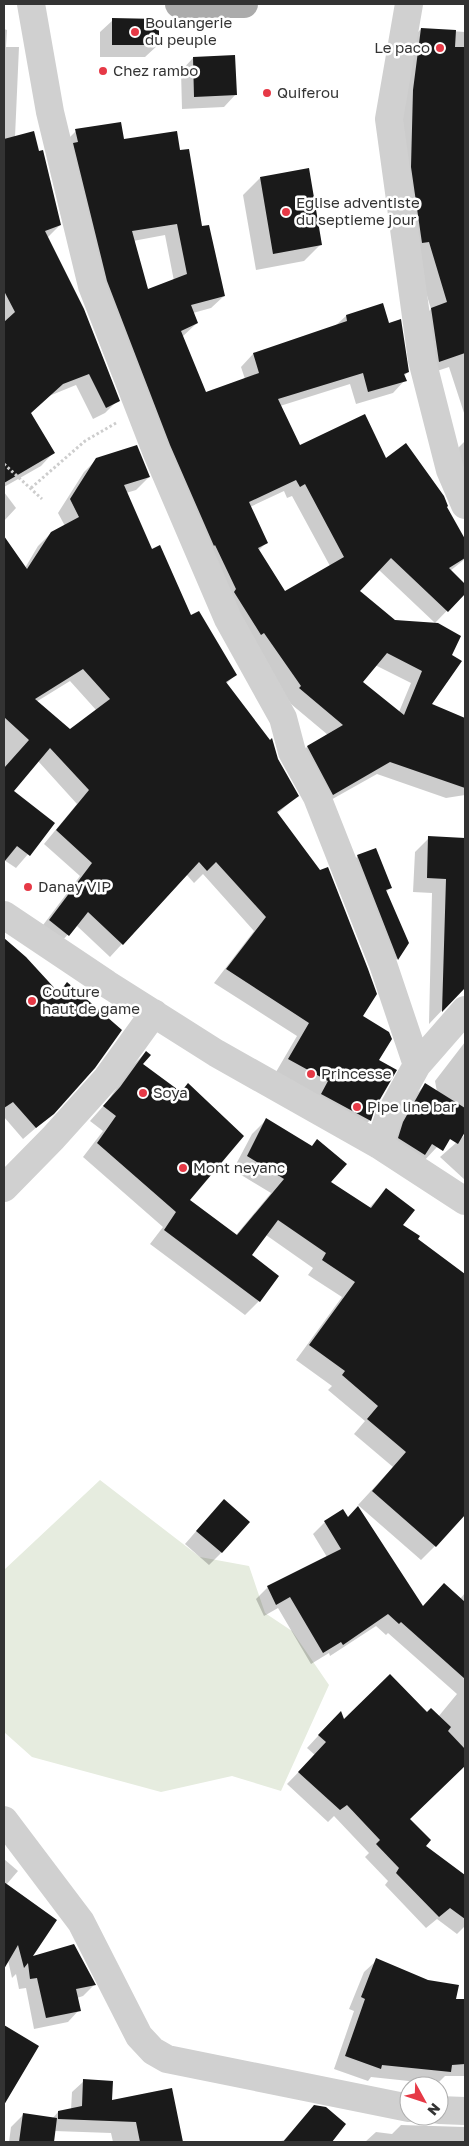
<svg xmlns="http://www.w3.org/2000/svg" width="469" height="2146" font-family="'Golos Text',sans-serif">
	<rect width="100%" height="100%" fill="#fff"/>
	<path fill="#e6ecdf" d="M100 1480 200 1557 249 1566 265 1613 292 1631 329 1685 281 1791 232 1776 161 1792 32 1757 4 1732V1570Z"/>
	<path fill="#0003" fill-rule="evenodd" d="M113 20 158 45 145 57H100V32Z
		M4 29 7 30 6 47H19L15 137 60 225 47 238 118 400 105 413 93 419 76 385 49 396 26 416 4 393Z
		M421 29 465 32V416L449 367 425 375 417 324 431 309 415 256 398 181 407 43Z
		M193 58 236 94 224 107 182 109 181 71Z
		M76 131 179 152 201 227 224 296 211 308 193 313 197 323 182 337 205 393 245 379 241 367 253 354 335 326 346 316 388 325 408 372 404 376 405 380 393 393 356 404 350 384 280 406 300 447 386 459 445 507 465 541V559L450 571 465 585V592L435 623 379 570 358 591 395 621 438 624 430 705 465 719V745L457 764 465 763V795L446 798 377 774 320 806 295 760 307 747 328 735 291 704 251 644 95 294 64 143ZM165 235 174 281 147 291 133 241ZM284 491 287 498 292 496 330 566 284 593 258 551 266 543 250 507ZM375 665 411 683 399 712 361 682Z
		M260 178 321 244 304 261 256 270 243 195Z
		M4 417 31 442 53 453 41 466 4 487Z
		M465 441V481L453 453Z
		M97 459 149 477 136 490 126 493 152 550 191 617 235 675 226 684 277 760 297 796 277 814 378 1061 374 1108 370 1120 357 1133 276 1072 297 1036 214 983 254 931 203 874 194 883 186 874 110 957 76 925 56 948 37 933 80 876 44 844 77 804 38 761 12 791 54 824 16 868 4 860V538L25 568 38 546 51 533 65 526 58 513 84 472ZM70 681 97 711 70 731 36 702Z
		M4 492 16 508 4 521Z
		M429 838 465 839V986L429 1024 432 893 413 892 415 852Z
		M358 856 390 888 386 892 408 943 397 959 383 973 343 871Z
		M4 940 25 958 58 993 67 984 53 1113 23 1139 4 1117Z
		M465 1042V1112L437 1147 423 1162 385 1152 411 1099 425 1085 437 1092 435 1081Z
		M146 1052 141 1064 180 1093 188 1085V1200L236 1235 271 1193 233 1170 252 1134 266 1120 329 1183 369 1208 386 1190 402 1225 416 1239 465 1275V1495L437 1518 435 1546 421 1560 358 1505 393 1467 354 1434 365 1421 328 1390 332 1386 296 1360 342 1297 308 1275 313 1268 266 1235 250 1256 259 1301 245 1315 150 1244 163 1227 83 1157 103 1131 90 1121 106 1103 132 1066Z
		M465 1135V1180L440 1157Z
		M212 1513 222 1552 209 1565 185 1544Z
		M325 1522 423 1607 460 1599 465 1593V1764L408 1819 424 1846 465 1876V1926L457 1934 437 1919 426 1928 385 1885 388 1881 365 1857 369 1853 334 1816 328 1822 287 1784 315 1755 307 1748 329 1724 344 1721 427 1714 438 1717 457 1694 388 1633 386 1635 376 1626 330 1656 329 1653 311 1664 278 1608 264 1616 256 1599 268 1587 327 1557 313 1534Z
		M4 1859 18 1871 6 1885 30 1958 94 1985 83 1996 77 1998 79 2010 68 2022 34 2029 26 1988 19 1989 16 1974 12 1978 8 1960 4 1966Z
		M377 1960 428 1981 455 2000H465V2076H445L437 2084 371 2077 368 2081 334 2069 354 2011 349 2009 364 1972Z
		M4 2027 37 2047 14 2086 4 2096Z
		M84 2081 111 2102 171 2089 181 2142H113L111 2133 54 2131 52 2142H9L11 2127 23 2115 52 2119 58 2112 71 2110 72 2092Z
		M314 2106 345 2124 330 2142H278L284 2140Z
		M401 2125 465 2127V2142H365L376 2132 392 2134Z"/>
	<path fill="#1a1a1a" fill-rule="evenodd" d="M112 18 159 19V45H112Z
		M421 28 456 30 455 47H465V353L439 362 431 308 447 302 429 242 422 243 411 167 413 90Z
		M235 55 237 95 194 97 193 57Z
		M121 122 124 139 177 131 180 150 189 149 202 226 209 225 225 296 191 305 198 323 181 331 206 392 259 373 253 353 347 321 346 315 383 303 389 323 401 319 409 372 404 374 407 381 368 392 363 373 278 399 300 445 365 414 386 458 406 443 444 496 448 506 447 507 465 539V558L449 568 465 584V594L448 612 391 558 360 591 395 620 438 623 461 636 452 655 462 661 432 704 465 718V788L390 762 333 795 307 746 343 725 299 688 301 686 264 633 261 635 234 592 236 589 215 545 214 546 170 445 107 281 73 143 78 142 75 129ZM177 224 187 274 148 289 132 231ZM296 480 300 487 305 484 344 557 285 591 258 548 268 543 249 502ZM387 653 422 671 404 715 363 682Z
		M34 131 39 151 43 150 61 225 45 231 84 309 120 401 106 408 89 374 63 384 31 413 55 453 4 483V322L15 312 4 291V139Z
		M309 168 322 245 273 254 260 177Z
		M137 445 150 477 124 485 152 549 160 545 191 615 199 611 237 675 226 682 270 740 272 738 278 759 299 796 277 812 320 870 328 867 368 969 377 994 363 1016 389 1032 392 1039 379 1060 397 1070 375 1108 371 1121 321 1094 328 1081 288 1059 309 1023 226 969 266 917 216 862 207 871 199 862 123 945 88 912 69 936 49 920 92 863 56 830 89 790 50 748 14 791 55 823 30 856 17 846 4 862V768L29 740 4 717V536L27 569 51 532 79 517 70 499 96 458ZM83 669 110 699 70 729 35 699Z
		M428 836 465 838V988L442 1012 446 879 427 878Z
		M376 848 392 888 386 890 409 943 398 960 357 855Z
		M4 938 26 957 59 993 67 982 122 1030 95 1068 54 1114 36 1128 13 1102 4 1108Z
		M146 1051 151 1055 143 1064 181 1092 188 1083 244 1136 190 1200 237 1235 284 1179 247 1156 266 1118 312 1146 317 1139 347 1164 331 1182 371 1208 386 1188 415 1210 403 1225 420 1236 418 1239 465 1274V1515L436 1547 372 1491 406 1452 367 1419 378 1406 342 1375 345 1371 309 1345 355 1282 322 1260 326 1253 278 1220 252 1255 279 1276 260 1302 164 1230 176 1212 97 1143 116 1116 103 1106 120 1087Z
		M425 1083 465 1108V1132L458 1144 450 1139 443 1151 432 1144 425 1155 398 1138 403 1122Z
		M224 1499 250 1522 222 1553 196 1531Z
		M358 1506 423 1606 444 1583 465 1602V1679L401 1622 399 1624 388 1614 343 1645 341 1642 323 1653 290 1597 276 1605 267 1586 341 1549 324 1521 343 1509 348 1517Z
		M390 1674 427 1712 431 1708 451 1727 448 1731 465 1749V1766L410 1819 431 1840 426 1846 465 1875V1919L450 1908 439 1917 396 1873 399 1868 376 1844 380 1840 347 1805 340 1810 298 1772 326 1742 318 1735 341 1711 344 1719Z
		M4 1882 57 1920 33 1956 74 1944 96 1985 76 1989 81 2011 46 2018 37 1978 30 1979 28 1963 24 1968 18 1945 4 1969Z
		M376 1958 428 1980 459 1985 456 1999H465V2064L452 2065 451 2072 382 2065 381 2069 345 2056 365 1999 361 1997Z
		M4 2025 39 2046 4 2105Z
		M83 2079 113 2081 112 2100 172 2088 183 2142H140L136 2122 58 2119V2111L82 2106Z
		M314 2105 326 2107 346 2124 332 2142H283Z
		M23 2113 57 2118 54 2142H19Z"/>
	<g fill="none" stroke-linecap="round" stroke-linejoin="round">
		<path stroke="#cdcdcd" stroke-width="3" stroke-dasharray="2.5 2.5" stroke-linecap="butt" d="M4 464 42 499
			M31 488 85 441 116 423"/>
		<path stroke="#d0d0d0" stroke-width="28" d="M31 4 50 112 92 286 156 451 228 619 283 718 292 752 317 797 383 964 417 1065 389 1116 379 1145
			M409 4 389 119 422 360 450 470 465 505
			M4 915 107 984 216 1053 379 1145 465 1201
			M417 1065 465 1010
			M4 1188 53 1138 107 1078 154 1013
			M4 1820 81 1922 139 2036 153 2051 167 2059 409 2108
			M439 2110 465 2111"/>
		<path stroke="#ababab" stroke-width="28" d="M179 4H244"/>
	</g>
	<g fill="#e63946" stroke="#fff" stroke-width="2">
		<circle cx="135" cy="32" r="5"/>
		<circle cx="440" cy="48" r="5"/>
		<circle cx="103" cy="71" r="5"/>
		<circle cx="267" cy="93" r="5"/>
		<circle cx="286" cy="212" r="5"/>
		<circle cx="28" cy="887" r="5"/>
		<circle cx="32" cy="1001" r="5"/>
		<circle cx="311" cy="1074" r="5"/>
		<circle cx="143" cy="1093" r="5"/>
		<circle cx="357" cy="1107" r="5"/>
		<circle cx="183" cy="1168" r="5"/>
	</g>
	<g text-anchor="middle" stroke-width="5" stroke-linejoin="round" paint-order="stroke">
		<g font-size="15" fill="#333" stroke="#fff" text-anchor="start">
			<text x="145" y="28">Boulangerie<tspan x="145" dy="17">du peuple</tspan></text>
			<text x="430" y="53" text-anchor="end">Le paco</text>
			<text x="113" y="76">Chez rambo</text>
			<text x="277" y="98">Quiferou</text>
			<text x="296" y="208">Eglise adventiste<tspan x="296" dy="17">du septieme jour</tspan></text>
			<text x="38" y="892">Danay VIP</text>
			<text x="42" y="997">Couture<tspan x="42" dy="17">haut de game</tspan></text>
			<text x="321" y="1079">Princesse</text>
			<text x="153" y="1098">Soya</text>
			<text x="367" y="1112">Pipe line bar</text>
			<text x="193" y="1173">Mont neyanc</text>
		</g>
	</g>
	<rect width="469" height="2146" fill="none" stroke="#333333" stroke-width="10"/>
	<g transform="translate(424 2101) rotate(130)"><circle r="24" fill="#ffffff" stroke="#adadad"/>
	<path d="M0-4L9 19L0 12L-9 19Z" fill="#e63946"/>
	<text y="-8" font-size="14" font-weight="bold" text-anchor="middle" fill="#333333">N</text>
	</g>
</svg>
